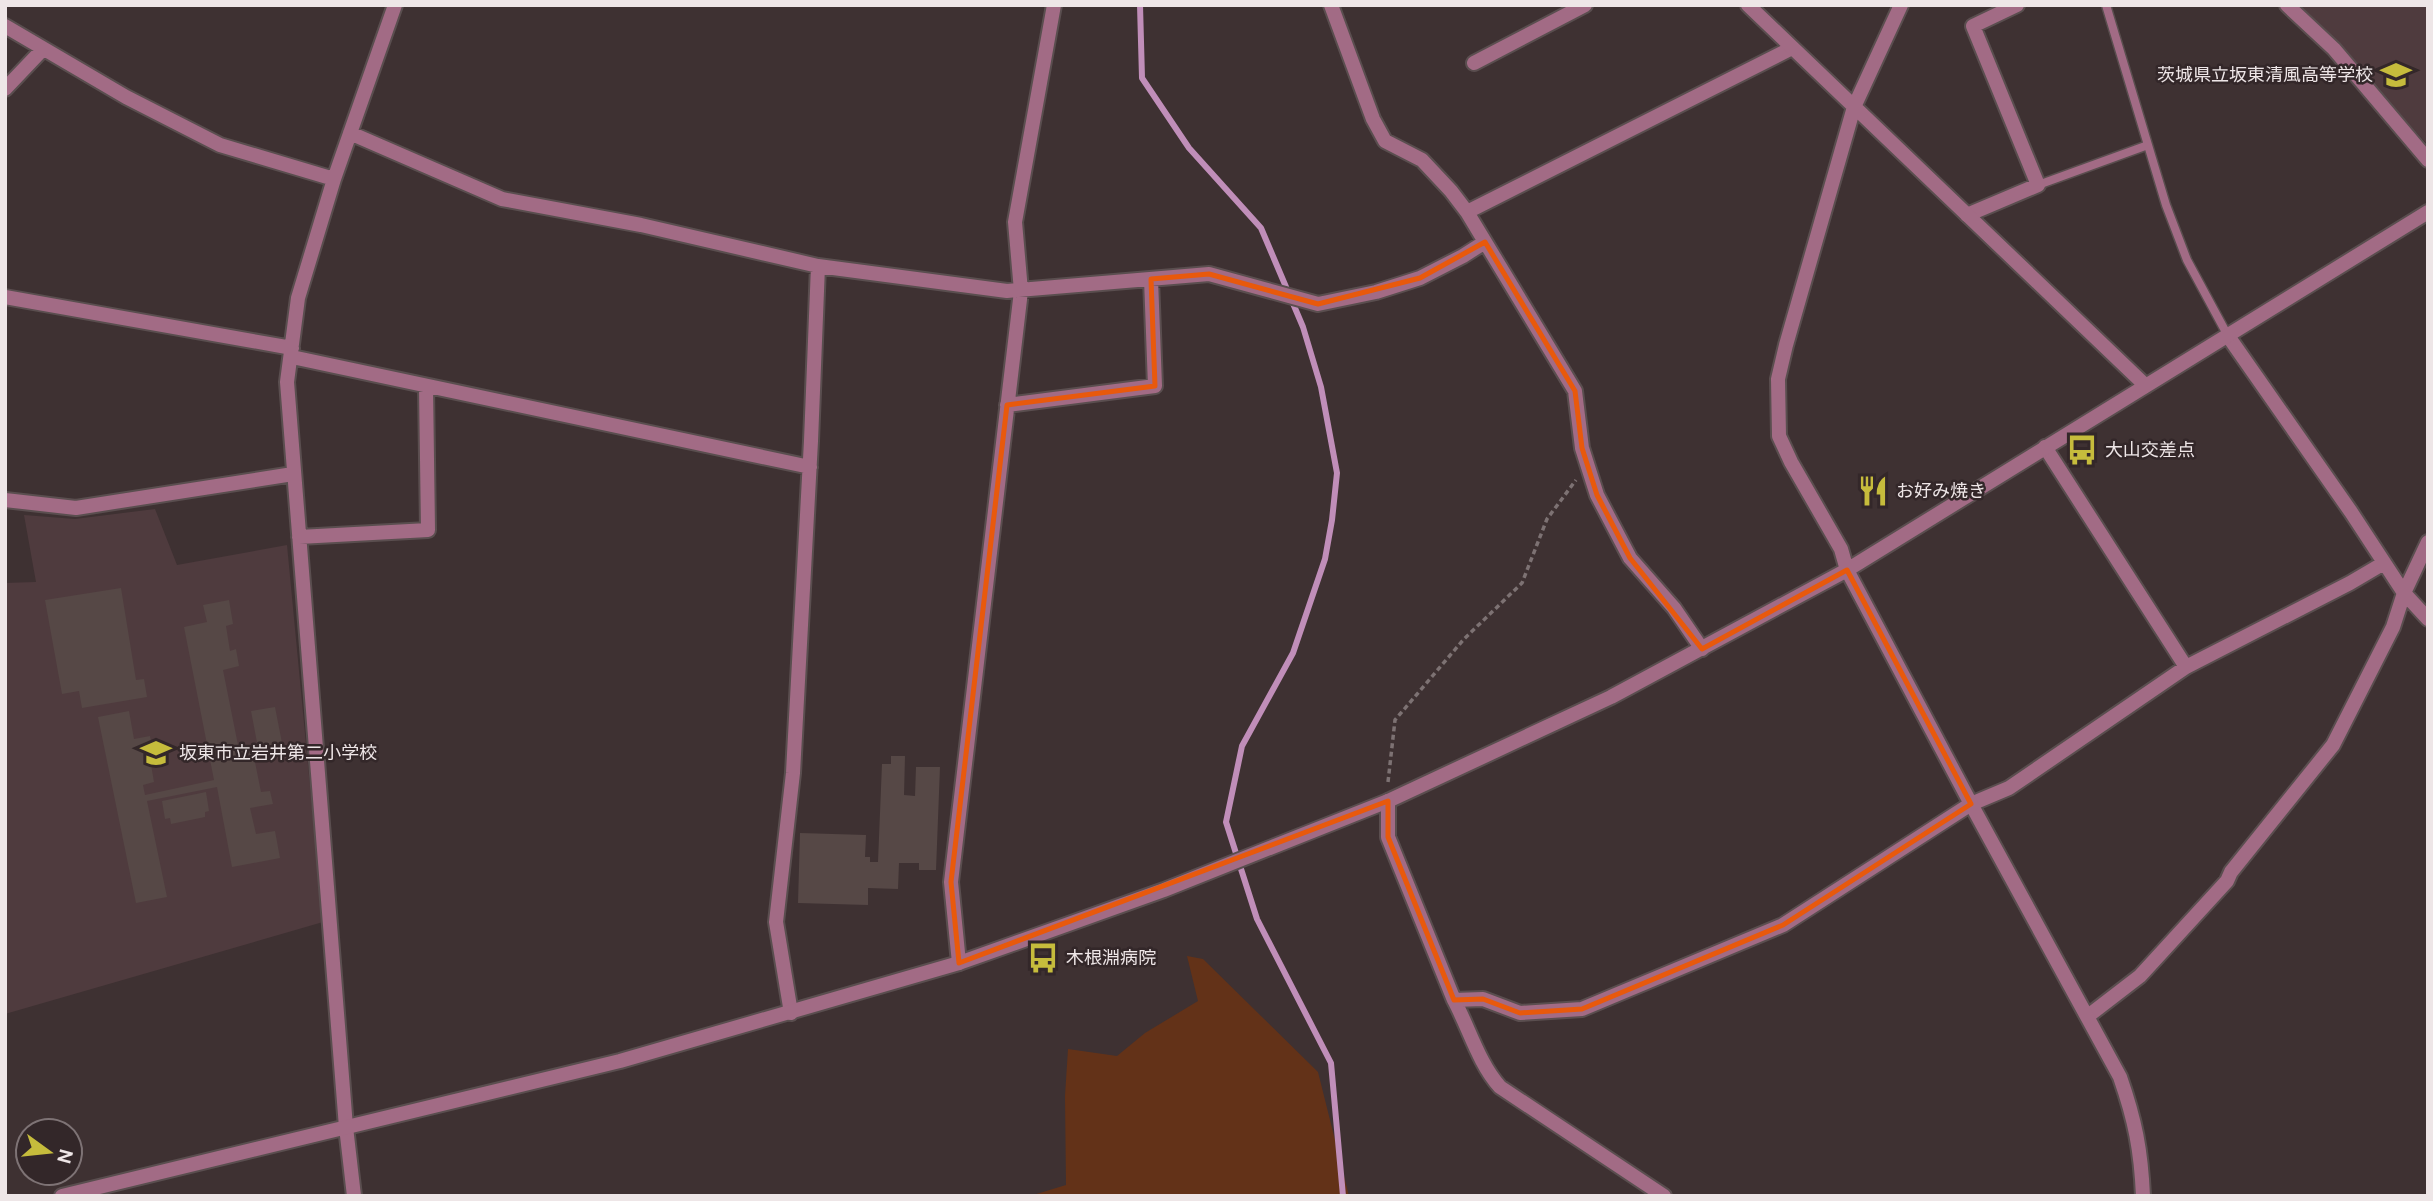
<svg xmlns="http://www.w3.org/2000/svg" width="2433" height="1201" font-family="'DM Sans','Noto Sans JP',sans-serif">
	<rect width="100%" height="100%" fill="#3e3132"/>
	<path fill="#4f3b3e" d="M2299 5H2428V145Z
		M155 509 177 565 287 545 323 922 5 1014V583L36 582 24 515 75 519Z"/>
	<path fill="#633218" d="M1187 956 1203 959 1318 1072 1349 1196H1030L1066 1185 1065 1096 1068 1049 1117 1056 1145 1033 1198 1001Z"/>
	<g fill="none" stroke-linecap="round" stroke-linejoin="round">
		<path stroke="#c08eb9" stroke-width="6" d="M1140 5 1142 78 1189 148 1261 228 1303 327 1321 387 1337 473 1332 520 1325 559 1293 653 1242 746 1226 822 1257 919 1331 1063 1343 1196"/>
	</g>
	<path fill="#564846" d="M121 588 136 680 144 679 147 697 82 708 79 691 62 694 45 600Z
		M229 600 233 624 226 626 230 651 236 649 239 666 223 670 239 750 252 747 261 792 270 791 273 804 250 808 256 834 275 831 280 858 232 867 217 787 147 801 167 897 136 903 98 717 129 711 134 739 150 736 152 746 148 747 154 782 143 785 145 795 214 780 184 627 207 622 203 605Z
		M275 707 283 748 259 753 251 711Z
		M891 756H905L904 795 915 796 916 767H940L936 870H919V863H899L898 889 868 888V905L798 903 800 833 866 835 865 857H870V862H878L882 764H891Z
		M206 792 209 811 205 812V817L171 824 170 818 165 819 162 801Z"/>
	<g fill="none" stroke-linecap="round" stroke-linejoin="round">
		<g stroke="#5a4e4f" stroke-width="11">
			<path id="service" d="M2106 5 2166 205 2187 260 2228 336
				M2038 185 2148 145"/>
		</g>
		<g stroke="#5a4e4f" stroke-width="18">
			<path id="minor" d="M1331 5 1373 119 1385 141 1422 160 1451 191 1467 212 1575 391 1582 448 1597 495 1630 558 1674 608 1702 649
				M2287 5 2334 49 2428 160
				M5 26 126 97 220 145 334 179
				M1474 63 1585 5
				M5 89 43 49
				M350 133 502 199 641 225 818 266 1007 291 1209 274 1318 304 1376 292 1420 278 1463 256 1485 242
				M1467 212 1792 48
				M1967 215 2038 185 1973 26 2017 5
				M5 297 292 348
				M2228 336 2351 512 2404 593 2428 619
				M292 357 810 467
				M1007 405 1155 386 1151 279
				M2045 447 2186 667
				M5 500 76 508 293 474
				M299 537 428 530 426 387
				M1388 801V837L1454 1000
				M959 963 951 882 1021 291 1015 222 1054 5
				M791 1013 776 922 793 773 811 441 818 266
				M2088 1016 2140 976 2227 881 2231 872 2333 745 2393 627 2404 593 2428 542
				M354 1196 346 1127 287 382 298 298 334 179 395 5
				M1664 1196 1500 1087C1479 1064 1469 1028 1454 1000L1483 999 1520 1013 1582 1009 1783 925 1971 804 2009 788 2186 667 2350 583 2384 563"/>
		</g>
		<g stroke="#5a4e4f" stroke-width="18">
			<path id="tertiary" d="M1748 5 2146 386
				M1901 5 1854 107 1786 345 1778 379 1779 436 1791 462 1841 549 1847 570 1971 804 2120 1077C2135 1120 2141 1150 2143 1196
				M62 1196 620 1061 959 963 1164 890 1388 801 1611 697 1847 570 2428 212"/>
		</g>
		<path stroke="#7d7273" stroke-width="3.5" stroke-dasharray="5 3.5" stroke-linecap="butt" d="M1388 782 1395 720 1464 639 1522 583 1547 519 1576 480"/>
		<use href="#service" stroke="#a26b85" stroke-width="8"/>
		<use href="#minor" stroke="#a26b85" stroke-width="14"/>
		<use href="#tertiary" stroke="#a26b85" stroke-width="14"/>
	</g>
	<path fill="none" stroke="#e8590c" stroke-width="5" stroke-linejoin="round" d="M1485 242 1575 391 1582 448 1597 495 1630 558 1702 649 1847 570 1971 804 1783 925 1582 1009 1520 1013 1483 999 1454 1000 1388 837V801L959 963 951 882 1007 405 1155 386 1151 279 1209 274 1318 304 1420 278Z"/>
	<defs>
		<g id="school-bare" transform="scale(2.415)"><path d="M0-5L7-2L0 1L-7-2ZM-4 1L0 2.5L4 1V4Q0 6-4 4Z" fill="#c6bc3c" stroke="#332729" stroke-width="2.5" paint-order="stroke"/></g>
		<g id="bus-bare" transform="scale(2.415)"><path d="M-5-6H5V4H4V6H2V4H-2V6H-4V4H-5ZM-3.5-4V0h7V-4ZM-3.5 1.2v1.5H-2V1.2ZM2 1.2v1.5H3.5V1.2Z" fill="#c6bc3c" stroke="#332729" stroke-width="2.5" paint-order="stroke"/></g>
		<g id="restaurant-bare" transform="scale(2.415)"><path d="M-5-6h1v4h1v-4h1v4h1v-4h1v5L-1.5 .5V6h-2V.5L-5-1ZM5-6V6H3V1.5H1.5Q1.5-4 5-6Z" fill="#c6bc3c" stroke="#332729" stroke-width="2.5" paint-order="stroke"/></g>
	</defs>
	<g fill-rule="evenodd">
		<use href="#school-bare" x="2396" y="75"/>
		<use href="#bus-bare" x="2082" y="450"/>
		<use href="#restaurant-bare" x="1873" y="491"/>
		<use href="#school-bare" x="156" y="753"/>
		<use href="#bus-bare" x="1043" y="958"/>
	</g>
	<g text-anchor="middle" stroke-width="5" stroke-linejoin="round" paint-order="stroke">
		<g font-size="18" fill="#eee6e7" stroke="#332729" text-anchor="start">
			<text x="2373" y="81" text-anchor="end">茨城県立坂東清風高等学校</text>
			<text x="2105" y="456">大山交差点</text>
			<text x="1896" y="497">お好み焼き</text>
			<text x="179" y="759">坂東市立岩井第二小学校</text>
			<text x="1066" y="964">木根淵病院</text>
		</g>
	</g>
	<rect width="2433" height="1201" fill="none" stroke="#eee6e7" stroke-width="14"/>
	<g transform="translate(49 1152) rotate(105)"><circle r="33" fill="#332729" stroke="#7e7375" stroke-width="2"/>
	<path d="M0-5L12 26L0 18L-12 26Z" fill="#c6bc3c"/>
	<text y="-10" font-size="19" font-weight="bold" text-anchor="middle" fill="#eee6e7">N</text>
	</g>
</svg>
